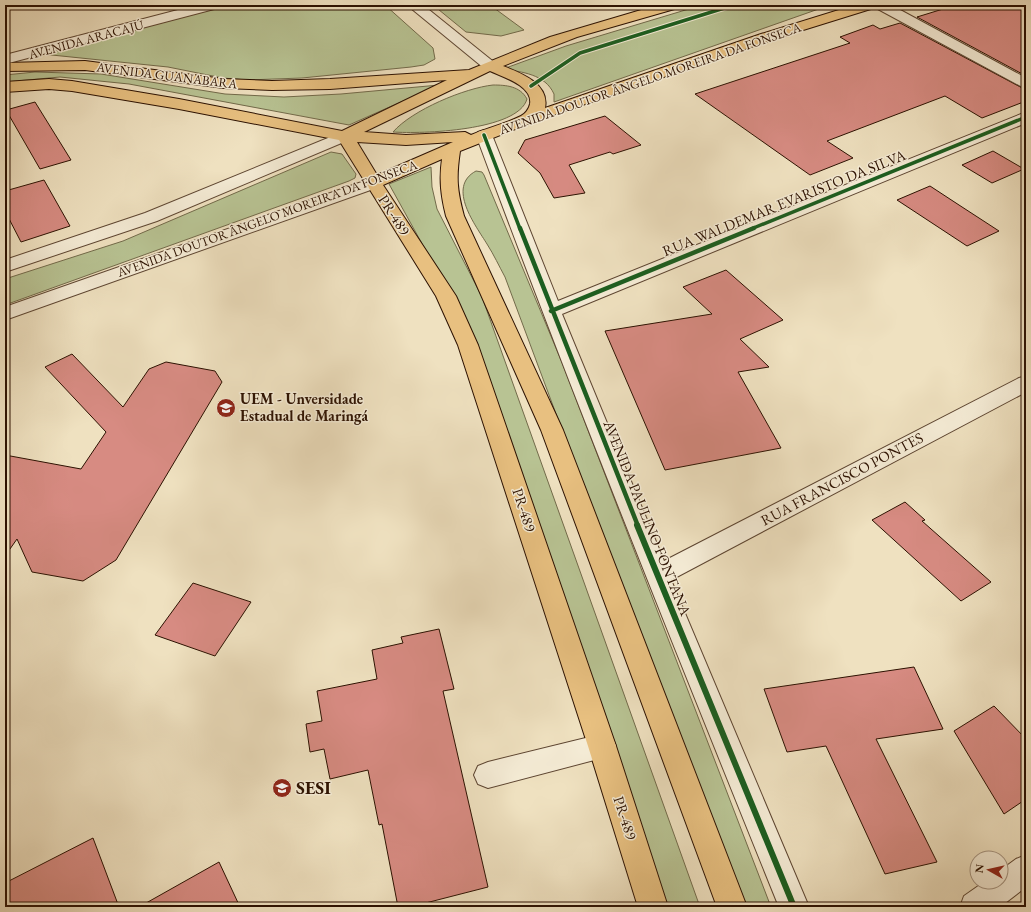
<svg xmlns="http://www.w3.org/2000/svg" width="1031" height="912" font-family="'EB Garamond',serif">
	<rect width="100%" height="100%" fill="#efe1c0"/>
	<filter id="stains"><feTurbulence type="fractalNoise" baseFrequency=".005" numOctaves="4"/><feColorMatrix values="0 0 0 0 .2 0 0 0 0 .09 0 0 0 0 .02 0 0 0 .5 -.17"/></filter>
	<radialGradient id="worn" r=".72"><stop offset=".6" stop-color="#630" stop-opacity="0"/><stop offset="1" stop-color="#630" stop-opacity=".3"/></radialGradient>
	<path fill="#b8c393" stroke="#726a4a" d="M229 5H385L433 48 435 59 424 65 411 67 302 78 247 80 223 78 168 67 42 54Z
		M433 5H490L524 30 501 36 466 32Z
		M702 5H830L554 102V94C545 74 522 72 503 69L566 46Z
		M35 72 101 74 225 94 284 97 341 94 439 85 349 125 129 84 60 77 5 82V75Z
		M493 85C506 85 520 86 527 99 518 131 421 134 393 132 412 110 465 88 493 85Z
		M331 152 342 154 356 174 355 178 349 181 5 305V279L123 241Z
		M431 167 432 187 437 209 482 297 700 907H667L451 296 389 184Z
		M476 171 482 172 484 175 563 365 771 907H740L505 277C499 266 494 255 487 244 476 226 446 187 476 171Z"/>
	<path fill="#d78b82" stroke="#2c1101" d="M956 5H1026V76L917 17Z
		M900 23 1026 90V101L982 118 945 96 827 141 853 158 810 175 695 94 850 43 840 37 873 25 880 29Z
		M35 102 71 160 40 169 6 110Z
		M605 116 641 145 613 154 610 152 569 165 585 193 554 198 540 173 518 153 525 140Z
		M993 151 1024 169 992 183 962 165Z
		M44 180 70 226 21 242 5 211V191Z
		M930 186 959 205 999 231 967 246 897 200Z
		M726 270 783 320 740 339 769 367 738 372 781 448 665 470 605 331 712 314 683 287Z
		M72 354 123 407 149 369 166 362 215 371 222 382 116 560 83 581 32 572 17 539 5 556V455L81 469 106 432 45 367Z
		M905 502 925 520 922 521 991 582 961 601 872 520Z
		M193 583 251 602 215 656 155 635Z
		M439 629 454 689 443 691 488 887 410 907H398L382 824 379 825 368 770 330 779 324 749 310 752 306 724 322 721 317 691 377 679 372 650 403 643 401 637Z
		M914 667 943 729 876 739 937 862 885 874 826 746 787 752 764 689Z
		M994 706 1026 739V799L1004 814 954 731Z
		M93 838 119 907H5V883Z
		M219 862 240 907H139Z"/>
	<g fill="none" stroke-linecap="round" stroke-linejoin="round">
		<g stroke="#5d4531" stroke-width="2">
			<path id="minor" d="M197 5H220L218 8 5 64V55Z
				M407 5H423L495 63 497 66 495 69H485Z
				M874 5H891L1026 78V89L876 8Z
				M1026 112V123L562 314 664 561 1019 378 1026 376V392L671 580 809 907H779C675 650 572 394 476 135L478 132 484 130 490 132 492 135 558 301Z
				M345 131 351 133 353 136 351 139 157 221 5 272V260L145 213Z
				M373 178 379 179 382 183 379 187 5 320V307Z
				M602 734 612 737 616 746 612 755 602 758 488 788 478 784 474 775 478 766 488 762Z
				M1026 855V887L1000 907H960L964 896 984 882H1001V870L1016 859Z"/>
		</g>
		<g stroke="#2c1101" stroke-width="2">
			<path id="major" d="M658 5H680L678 8 577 37 503 66C521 73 550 84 545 108L761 34 855 5H876L874 8 771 40 533 122 460 151C456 178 457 190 464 216L563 430 747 907H717L541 430 446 216C441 196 439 180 442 159L383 185 456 296 478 345 616 746 668 907H638L588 746 458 345 436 296 339 140 179 109 72 91 49 89 5 92V82L49 79 72 81 179 99 342 131 447 80 330 89 272 90 224 88 85 70 5 71V63L85 61 224 79 272 81 330 79 469 70 550 37ZM490 71C503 77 533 86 530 104 529 109 525 114 521 116 505 124 487 128 471 135L465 132 406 135 364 132ZM357 142 406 145 453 142 377 175Z"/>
		</g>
		<use href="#minor" fill="#f5ecd6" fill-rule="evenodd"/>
		<use href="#major" fill="#e8c080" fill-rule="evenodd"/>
		<g stroke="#f5ecd6" stroke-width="5.5">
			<path id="cycleway-far2" d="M531 86 580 53 734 5
				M484 135 520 229
				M751 229 1026 117"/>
		</g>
		<g stroke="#f5ecd6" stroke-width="7">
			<path id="cycleway-far1" d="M520 228 638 526
				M551 311 754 228"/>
		</g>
		<g stroke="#f5ecd6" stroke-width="8">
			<path id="cycleway" d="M637 525 794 907"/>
		</g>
		<use href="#cycleway-far2" stroke="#1b5e20" stroke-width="3.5"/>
		<use href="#cycleway-far1" stroke="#1b5e20" stroke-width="4.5"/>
		<use href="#cycleway" stroke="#1b5e20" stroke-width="6"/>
	</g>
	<defs>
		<g id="university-disc" transform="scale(1)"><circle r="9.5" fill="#8f2418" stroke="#f5ecd6"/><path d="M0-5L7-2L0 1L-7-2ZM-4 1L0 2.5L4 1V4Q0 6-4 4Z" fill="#fff"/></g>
		<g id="school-disc" transform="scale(1)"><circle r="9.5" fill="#8f2418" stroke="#f5ecd6"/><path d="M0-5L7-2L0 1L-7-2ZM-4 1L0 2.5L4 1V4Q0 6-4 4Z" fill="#fff"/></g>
	</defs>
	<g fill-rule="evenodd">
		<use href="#university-disc" x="226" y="408"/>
		<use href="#school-disc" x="282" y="788"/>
	</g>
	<g text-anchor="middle" stroke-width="3" stroke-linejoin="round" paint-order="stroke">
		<g font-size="13" fill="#2c1101" stroke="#f5ecd6">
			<text transform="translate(86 39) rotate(-15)" y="5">AVENIDA ARACAJÚ</text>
			<text transform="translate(167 75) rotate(7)" y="5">AVENIDA GUANABARA</text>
			<text transform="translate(650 78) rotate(-19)" y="5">AVENIDA DOUTOR ÂNGELO MOREIRA DA FONSECA</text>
			<text transform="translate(267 218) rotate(-20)" y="5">AVENIDA DOUTOR ÂNGELO MOREIRA DA FONSECA</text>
		</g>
		<g font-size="15" fill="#2c1101" stroke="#f5ecd6">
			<text transform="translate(784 203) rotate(-22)" y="5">RUA WALDEMAR EVARISTO DA SILVA</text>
			<text transform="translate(394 215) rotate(57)" y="5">PR-489</text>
			<text transform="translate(842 479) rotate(-28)" y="5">RUA FRANCISCO PONTES</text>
			<text transform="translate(524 510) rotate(72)" y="5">PR-489</text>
			<text transform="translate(647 518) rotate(68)" y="5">AVENIDA PAULINO FONTANA</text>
			<text transform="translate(625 818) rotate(72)" y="5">PR-489</text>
		</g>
		<g font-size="15" font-weight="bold" fill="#2c1101" stroke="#f5ecd6" text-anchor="start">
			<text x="240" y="404">UEM - Unversidade<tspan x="240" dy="17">Estadual de Maringá</tspan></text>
		</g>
		<g font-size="18" font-weight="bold" fill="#2c1101" stroke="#f5ecd6" text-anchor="start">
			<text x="296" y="794">SESI</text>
		</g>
	</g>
	<rect width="1031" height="912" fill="none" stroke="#efe1c0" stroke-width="20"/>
	<rect x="6" y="6" width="1019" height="900" fill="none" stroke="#2c1101" stroke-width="2"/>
	<rect x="10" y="10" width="1011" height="892" fill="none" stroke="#2c1101"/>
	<g transform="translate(989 870) rotate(278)"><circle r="19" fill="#f5ecd6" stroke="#a59481"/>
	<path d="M0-3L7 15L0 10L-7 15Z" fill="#8f2418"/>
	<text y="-6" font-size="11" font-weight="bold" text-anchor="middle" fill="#2c1101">N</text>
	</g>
	<rect width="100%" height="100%" filter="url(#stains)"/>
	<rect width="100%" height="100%" fill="url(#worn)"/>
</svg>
